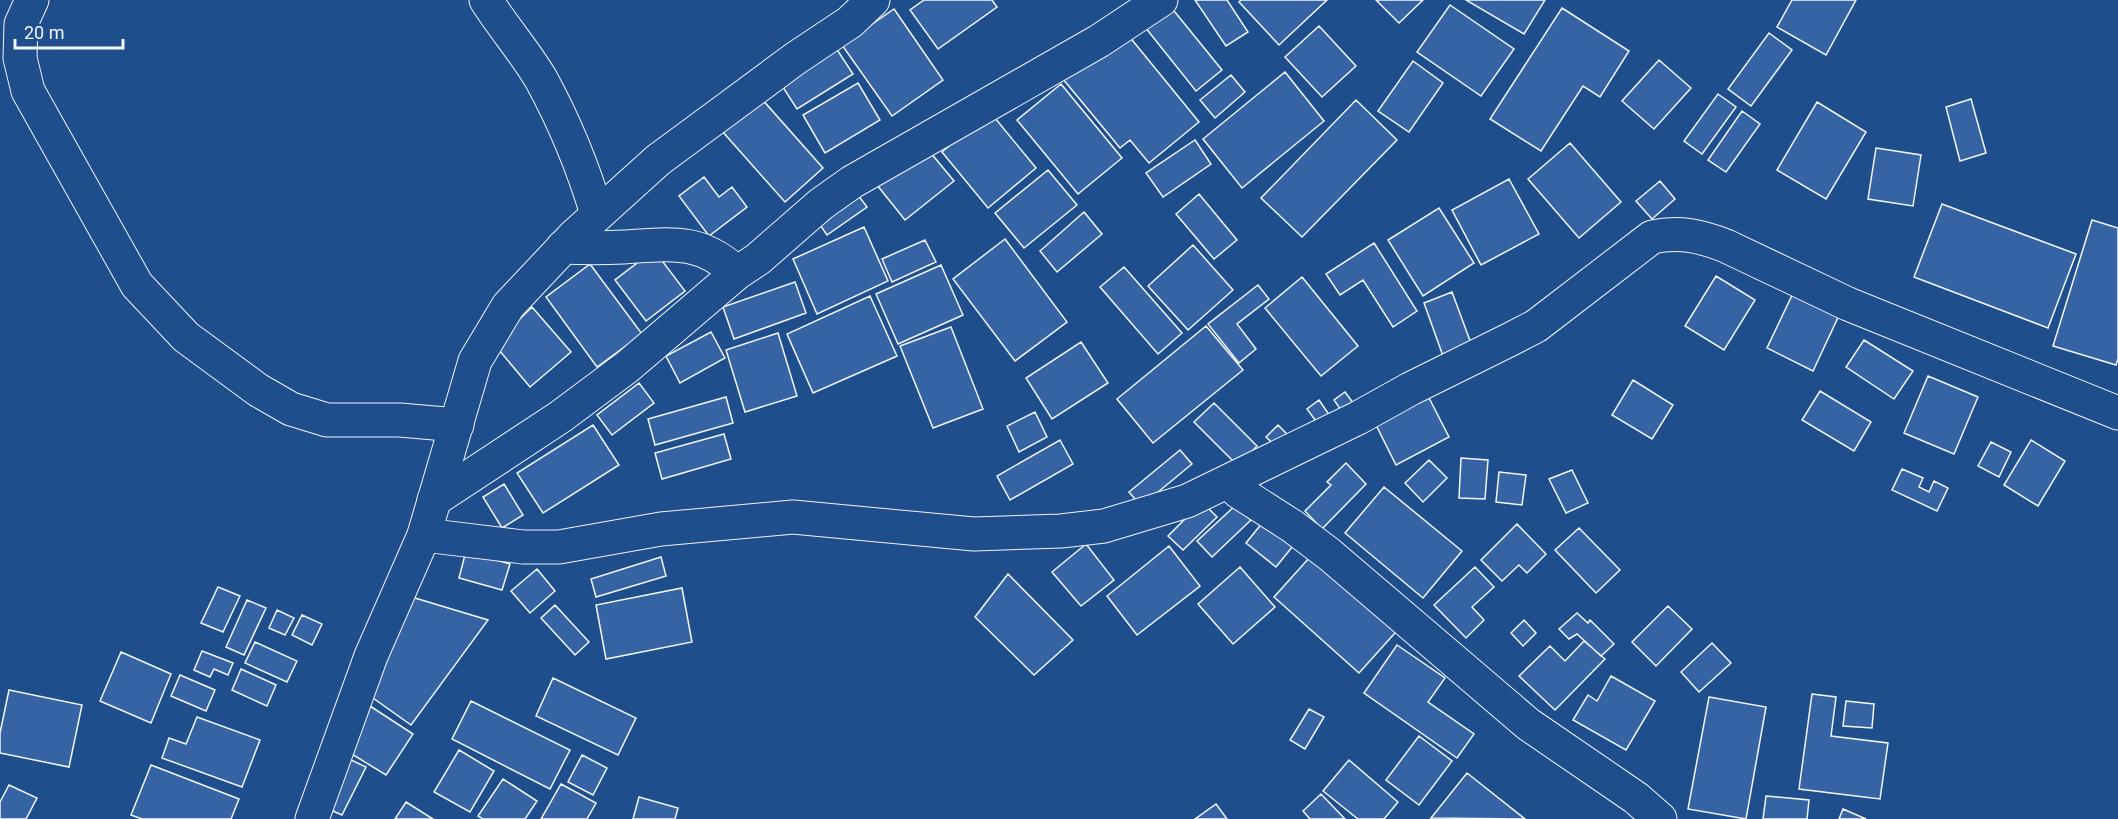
<svg xmlns="http://www.w3.org/2000/svg" width="2118" height="819" font-family="Roboto,sans-serif">
	<rect width="100%" height="100%" fill="#1f4e8c"/>
	<path fill="#3563a3" stroke="#f2f6ff" stroke-width="1.5" d="M924 0H992L997 7 938 49 910 10Z
		M1195 0H1227L1248 32 1226 46Z
		M1241 0H1327L1279 45 1239 2Z
		M1376 0H1423L1399 23Z
		M1466 0H1545L1524 34Z
		M1792 0H1856L1826 55 1777 27Z
		M1450 5 1514 49 1481 96 1417 52Z
		M1170 6 1222 70 1196 91 1145 27Z
		M1562 8 1629 51 1600 97 1583 86 1541 151 1490 119Z
		M894 9 943 80 892 116 842 45Z
		M1319 26 1356 66 1322 97 1285 57Z
		M1124 30 1199 122 1149 163 1130 140 1120 148 1063 79Z
		M1769 33 1792 50 1751 106 1728 89Z
		M832 42 853 74 797 109 777 78Z
		M1659 60 1691 88 1654 129 1622 101Z
		M1413 61 1443 83 1409 132 1378 111Z
		M1285 72 1324 121 1242 188 1203 139Z
		M1231 75 1245 92 1215 118 1200 100Z
		M858 83 880 120 825 153 803 115Z
		M1061 84 1122 158 1078 194 1017 120Z
		M1718 94 1736 107 1702 154 1684 141Z
		M760 97 823 168 785 202 722 131Z
		M1971 99 1986 153 1960 161 1946 107Z
		M1356 100 1397 140 1302 237 1261 198Z
		M1817 102 1866 132 1826 199 1777 170Z
		M1742 111 1760 124 1726 172 1708 160Z
		M990 112 1036 168 988 208 942 152Z
		M1195 140 1211 164 1163 197 1146 173Z
		M1570 143 1621 202 1579 238 1528 179Z
		M925 146 954 181 905 220 877 185Z
		M1876 148 1921 155 1913 206 1868 199Z
		M1048 170 1077 205 1024 248 995 213Z
		M704 177 719 197 732 187 747 207 709 236 679 196Z
		M1509 179 1539 234 1481 265 1452 210Z
		M1660 181 1675 199 1652 219 1636 201Z
		M855 191 867 207 827 235 816 219Z
		M1199 194 1237 240 1214 259 1176 214Z
		M1942 204 2076 254 2048 328 1914 277Z
		M1439 208 1474 263 1423 296 1388 240Z
		M1084 212 1102 234 1057 272 1040 251Z
		M2092 220 2118 228V359L2116 365 2053 346Z
		M864 227 888 281 817 314 793 259Z
		M1005 239 1067 322 1015 361 953 279Z
		M925 240 936 262 892 282 882 259Z
		M1374 243 1417 311 1393 327 1363 280 1340 295 1326 274Z
		M1193 245 1233 290 1188 330 1148 286Z
		M654 250 685 291 646 321 615 280Z
		M590 264 642 334 597 367 546 297Z
		M941 265 963 315 898 344 876 294Z
		M1124 267 1182 333 1158 354 1100 287Z
		M1716 276 1755 300 1724 350 1685 326Z
		M1302 277 1358 346 1321 376 1265 308Z
		M795 282 806 313 734 339 723 307Z
		M1258 285 1269 299 1237 324 1256 349 1239 363 1208 324Z
		M1795 289 1841 311 1813 371 1767 348Z
		M1452 292 1472 346 1443 356 1424 303Z
		M870 296 897 356 813 393 787 334Z
		M532 307 571 352 530 387 494 344Z
		M1206 326 1243 370 1153 443 1117 399Z
		M951 327 983 409 933 428 900 346Z
		M711 332 725 358 680 383 666 356Z
		M778 333 797 396 745 412 726 350Z
		M1864 340 1913 371 1894 399 1846 367Z
		M1081 342 1108 383 1052 419 1026 378Z
		M1928 376 1978 397 1954 454 1904 433Z
		M1633 380 1673 405 1652 439 1612 415Z
		M639 383 654 403 612 435 597 415Z
		M1820 391 1871 422 1854 451 1802 420Z
		M1345 392 1354 404 1343 413 1334 400Z
		M1427 394 1449 437 1396 465 1374 421Z
		M726 397 733 423 655 445 648 419Z
		M1319 400 1330 416 1318 424 1307 409Z
		M1214 403 1257 446 1238 466 1194 422Z
		M1035 412 1047 437 1019 452 1007 426Z
		M593 425 619 465 543 513 517 473Z
		M1278 425 1289 436 1278 448 1266 437Z
		M724 434 731 459 662 479 655 453Z
		M1060 440 1073 464 1010 500 997 476Z
		M2031 440 2065 461 2038 506 2004 485Z
		M1991 442 2011 452 1999 477 1978 466Z
		M1180 450 1192 464 1141 506 1129 492Z
		M1461 458 1488 460 1485 499 1459 498Z
		M1429 460 1447 478 1423 502 1405 483Z
		M1346 463 1366 484 1322 529 1305 511 1331 485 1327 482Z
		M1902 469 1923 478 1919 487 1929 492 1934 481 1948 488 1937 511 1892 490Z
		M1572 470 1588 503 1566 513 1549 479Z
		M1499 472 1526 475 1522 505 1496 502Z
		M504 484 523 515 502 528 483 497Z
		M1384 487 1462 551 1423 598 1345 533Z
		M1202 502 1217 517 1183 550 1168 536Z
		M1237 504 1251 520 1212 557 1197 541Z
		M1267 517 1297 541 1276 567 1246 543Z
		M1517 524 1546 554 1527 573 1519 565 1502 581 1481 560Z
		M1579 528 1620 570 1596 593 1555 550Z
		M1086 544 1114 580 1081 606 1052 572Z
		M1169 546 1200 586 1137 635 1107 596Z
		M1319 547 1403 624 1359 673 1274 597Z
		M466 551 510 564 502 590 459 578Z
		M661 557 666 576 596 597 591 579Z
		M1240 567 1275 607 1233 644 1198 604Z
		M1475 567 1494 587 1472 607 1484 620 1466 638 1434 605Z
		M537 569 555 591 530 613 511 591Z
		M1008 574 1073 640 1034 675 975 617Z
		M218 587 240 596 223 632 201 623Z
		M682 588 692 642 606 659 596 605Z
		M405 595 488 620 411 725 366 693Z
		M247 600 266 608 244 655 226 647Z
		M555 605 589 642 575 655 541 618Z
		M1668 606 1692 629 1656 666 1632 642Z
		M277 610 294 618 285 635 269 628Z
		M1577 613 1588 623 1590 620 1614 644 1601 656 1577 634 1569 639 1559 629Z
		M302 615 322 624 312 645 292 635Z
		M1524 620 1536 633 1523 646 1511 633Z
		M1584 641 1605 659 1555 710 1519 676 1550 646 1565 661Z
		M255 642 297 661 287 682 245 663Z
		M1712 643 1731 663 1699 692 1681 672Z
		M1397 645 1445 678 1428 702 1474 734 1457 758 1364 693Z
		M202 651 233 663 228 675 214 669 210 677 194 670Z
		M121 652 171 674 151 723 100 701Z
		M241 669 276 685 267 706 232 690Z
		M180 675 215 690 206 711 171 696Z
		M1611 676 1655 701 1626 750 1573 720 1588 695 1597 701Z
		M553 678 636 718 618 755 536 716Z
		M9 690 82 705 69 767 0 753V733Z
		M1812 694 1836 697 1831 736 1888 743 1880 799 1799 789Z
		M1709 697 1766 707 1746 819 1688 809Z
		M471 701 570 750 550 789 452 739Z
		M1846 701 1874 704 1872 728 1843 726Z
		M370 706 413 734 386 775 342 748Z
		M1309 709 1324 717 1305 749 1290 740Z
		M197 717 260 740 242 787 162 758 169 738 186 744Z
		M1419 736 1452 761 1419 805 1386 780Z
		M459 750 494 771 470 812 434 792Z
		M582 755 607 768 593 795 568 782Z
		M349 759 366 767 342 815 326 808Z
		M1349 760 1398 802 1384 819H1358L1323 791Z
		M151 765 239 799 231 819H142L131 815Z
		M1467 773 1525 819 1431 818Z
		M503 779 537 801 525 819H483L478 816Z
		M561 784 596 803 587 819H541Z
		M9 785 37 798 26 819H0V802Z
		M1321 794 1345 819H1310L1303 811Z
		M1766 796 1809 800 1807 819H1763Z
		M639 797 678 808 675 819H633Z
		M406 802 433 819H395Z
		M1216 804 1227 819H1195Z
		M1843 809 1866 819H1839Z"/>
	<g fill="none" stroke-linecap="round" stroke-linejoin="round">
		<g stroke="#f2f6ff" stroke-width="35">
			<path id="minor" d="M32 0 21 24 20 58 28 91 137 285 186 337 258 390 291 409 327 420H400L457 425
				M486 0C503 27 525 52 541 79 565 123 583 167 597 214
				M563 247C583 248 603 248 624 247 670 244 700 238 737 273
				M1228 482 1239 492 1292 526 1329 554 1528 724 1636 798 1660 819
				M434 500 560 417 627 367 737 273 758 259 821 204 852 182 1099 41 1161 0
				M424 535 523 547H559L661 529 793 517 974 534 1061 531 1104 526 1187 501 1358 418 1410 389 1511 339 1536 326 1652 237C1679 231 1701 236 1726 246L1848 304 2118 413"/>
		</g>
		<g stroke="#f2f6ff" stroke-width="35">
			<path id="major" d="M312 819 371 656 424 535 475 361 508 306 574 236 658 160 796 58 850 22 873 0"/>
		</g>
		<use href="#minor" stroke="#1f4e8c" stroke-width="33"/>
		<use href="#major" stroke="#1f4e8c" stroke-width="33"/>
	</g>
	<path d="M15 39v9h108v-9" fill="none" stroke="#f2f6ff" stroke-width="3"/>
	<text x="24" y="39" font-size="18" fill="#f2f6ff" stroke="#1f4e8c" stroke-width="4.5" paint-order="stroke">20 m</text>
</svg>
